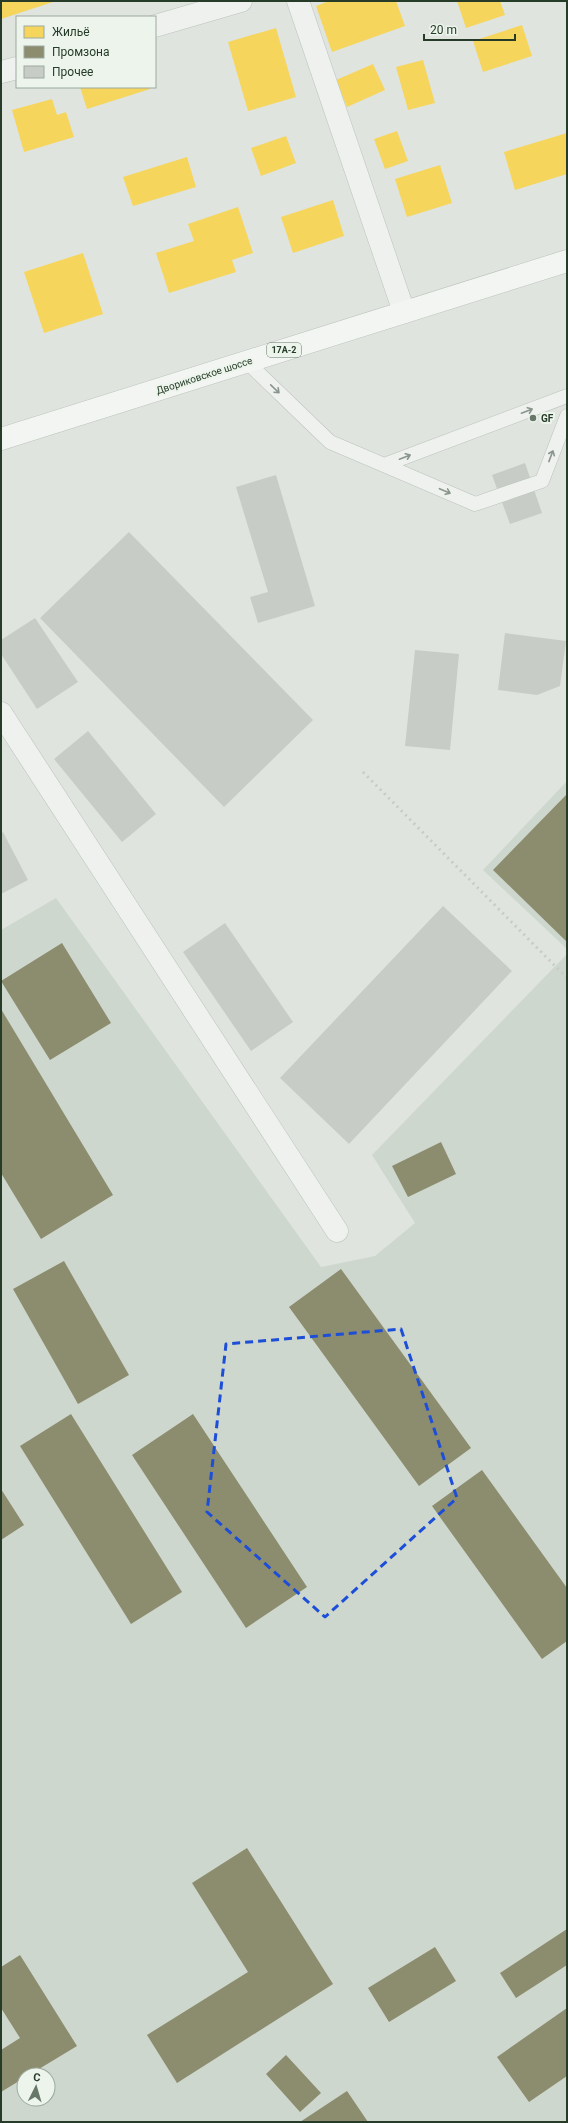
<svg xmlns="http://www.w3.org/2000/svg" width="568" height="2123" font-family="Roboto,sans-serif">
	<rect width="100%" height="100%" fill="#dfe4df"/>
	<path fill="#cdd7cd" fill-rule="evenodd" d="M567 781V949L483 870Z
		M56 898 321 1267 375 1256 415 1223 372 1155 567 954V2122H1V930ZM24 2075H48V2099H24Z"/>
	<path fill="#f6d55c" d="M1 1H56L1 19Z
		M329 1H396L405 26 332 52 316 6Z
		M457 1H500L505 15 466 28Z
		M522 25 532 56 483 72 473 41Z
		M276 28 296 97 248 111 228 42Z
		M423 60 435 103 408 110 396 67Z
		M373 64 385 90 347 107 336 80Z
		M80 87H150V89L87 109Z
		M52 99 57 115 66 112 74 137 24 152 12 110Z
		M397 131 408 161 385 169 374 139Z
		M567 133V174L515 190 504 152Z
		M286 136 296 163 261 176 251 148Z
		M187 157 196 187 133 206 123 177Z
		M440 165 452 203 407 217 395 179Z
		M333 200 344 236 293 253 281 217Z
		M238 207 253 253 232 260 236 272 169 293 156 253 194 241 188 224Z
		M83 253 103 314 44 333 24 272Z"/>
	<path fill="#8c8c6e" d="M567 794V942L493 870Z
		M62 943 111 1023 50 1060 1 981Z
		M1 1009 113 1195 41 1239 1 1173Z
		M441 1142 456 1174 408 1197 392 1166Z
		M64 1261 129 1375 78 1404 13 1289Z
		M341 1269 471 1448 419 1486 289 1307Z
		M71 1414 182 1592 131 1624 20 1446Z
		M193 1414 307 1587 246 1628 132 1455Z
		M482 1470 567 1588V1641L542 1659 432 1506Z
		M1 1489 24 1525 1 1540Z
		M247 1848 333 1984 177 2083 147 2035 248 1972 192 1883Z
		M567 1929V1965L516 1998 500 1973Z
		M435 1947 456 1981 389 2022 368 1988Z
		M20 1955 77 2046 29 2075H24V2078L1 2092V2050L20 2038 1 2008V1967Z
		M567 2008V2076L529 2102 497 2057Z
		M286 2055 321 2093 300 2112 266 2074Z
		M347 2091 368 2122H300Z"/>
	<path fill="#c7ccc7" d="M525 463 542 513 510 524 492 475Z
		M276 475 315 606 258 623 250 597 268 592 236 487Z
		M129 532 313 720 224 807 40 618Z
		M35 618 78 682 37 709 1 654V640Z
		M505 633 566 641 560 686 537 695 498 690Z
		M415 650 459 654 450 750 405 746Z
		M88 731 156 814 122 842 54 759Z
		M3 832 28 880 1 894V834Z
		M443 906 512 971 349 1144 280 1078Z
		M225 923 293 1022 251 1051 183 952Z"/>
	<g fill="none" stroke-linecap="round" stroke-linejoin="round">
		<g stroke="#bdc2bd" stroke-width="15">
			<path id="lane" d="M247 362 330 442 384 465 567 396
				M384 465 475 504 542 481 567 416"/>
		</g>
		<g stroke="#bdc2bd" stroke-width="23">
			<path id="street" d="M298 1 404 312
				M155 26 241 1
				M1 72 17 68
				M1 713 337 1231"/>
		</g>
		<g stroke="#bbc2bb" stroke-width="23">
			<path id="primary" d="M1 439 567 261"/>
		</g>
		<use href="#lane" stroke="#eef1ee" stroke-width="14"/>
		<use href="#street" stroke="#eef1ee" stroke-width="22"/>
		<use href="#primary" stroke="#f3f5f3" stroke-width="22"/>
		<path stroke="#c8ccc8" stroke-width="3" stroke-dasharray="2 4" stroke-linecap="butt" d="M363 772 567 978"/>
	</g>
	<defs><path id="oneway-shaft" d="M-6 0H5M1.5-3L5.5 0L1.5 3" fill="none" stroke-width="1.6" stroke-linecap="round" stroke-linejoin="round"/></defs>
	<g stroke="#8a968b">
		<use href="#oneway-shaft" transform="translate(275 389) rotate(44)"/>
		<use href="#oneway-shaft" transform="translate(527 411) rotate(-21)"/>
		<use href="#oneway-shaft" transform="translate(551 456) rotate(-69)"/>
		<use href="#oneway-shaft" transform="translate(405 457) rotate(-21)"/>
		<use href="#oneway-shaft" transform="translate(445 491) rotate(23)"/>
	</g>
	<path fill="none" stroke="#1d4ed8" stroke-width="3" stroke-dasharray="8 5" stroke-linejoin="round" d="M401 1329 457 1498 325 1617 207 1512 226 1344Z"/>
	<circle fill="#677768" stroke="#ecf4ec" stroke-width="1.5" cx="533" cy="418" r="4"/>
	<g text-anchor="middle" stroke-width="4" stroke-linejoin="round" paint-order="stroke">
		<rect fill="#ecf4ec" stroke="#617363" stroke-width="1" x="267" y="343" width="34" height="14" rx="3"/>
		<g font-size="9" font-weight="bold" fill="#263c28">
			<text x="284" y="353">17А-2</text>
		</g>
		<g font-size="10" fill="#263c28" stroke="#ecf4ec">
			<text transform="translate(204 375) rotate(-18)" y="4">Двориковское шоссе</text>
		</g>
		<g font-size="10" font-weight="bold" fill="#263c28" stroke="#ecf4ec" text-anchor="start">
			<text x="541" y="422">GF</text>
		</g>
	</g>
	<rect width="568" height="2123" fill="none" stroke="#263c28" stroke-width="4"/>
	<rect x="16" y="16" width="140" height="72" fill="#ecf4ec" stroke="#9daa9e"/>
	<rect x="24" y="26" width="20" height="12" fill="#f6d55c" stroke="#9daa9e"/>
	<text x="52" y="36" font-size="12" fill="#263c28">Жильё</text>
	<rect x="24" y="46" width="20" height="12" fill="#8c8c6e" stroke="#9daa9e"/>
	<text x="52" y="56" font-size="12" fill="#263c28">Промзона</text>
	<rect x="24" y="66" width="20" height="12" fill="#c7ccc7" stroke="#9daa9e"/>
	<text x="52" y="76" font-size="12" fill="#263c28">Прочее</text>
	<g transform="translate(36 2087) rotate(5)"><circle r="19" fill="#ecf4ec" stroke="#9daa9e"/>
	<path d="M0-3L7 15L0 10L-7 15Z" fill="#677768"/>
	<text y="-6" font-size="11" font-weight="bold" text-anchor="middle" fill="#263c28">С</text>
	</g>
	<path d="M424 34v6h91v-6" fill="none" stroke="#263c28" stroke-width="2"/>
	<text x="430" y="34" font-size="12" fill="#263c28" stroke="#ecf4ec" stroke-width="3" paint-order="stroke">20 m</text>
</svg>
